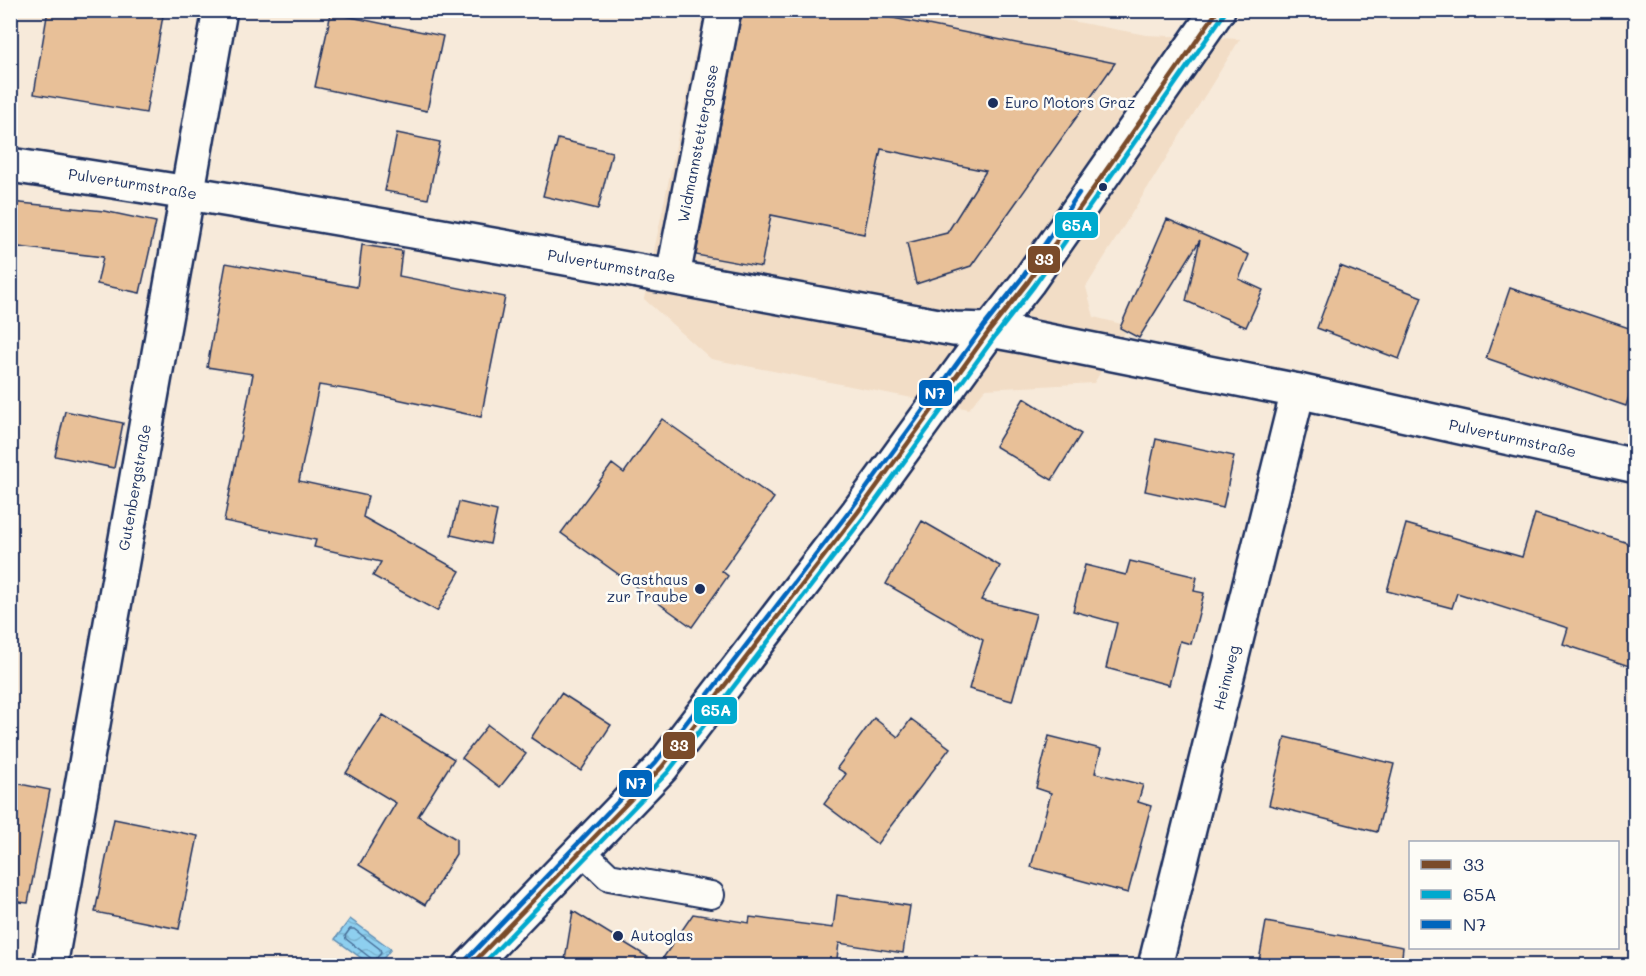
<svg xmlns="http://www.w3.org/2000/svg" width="1646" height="976" font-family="Mali,sans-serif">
	<defs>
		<pattern id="water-waves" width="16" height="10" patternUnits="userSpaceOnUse" patternTransform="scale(1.5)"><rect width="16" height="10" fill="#8ecfef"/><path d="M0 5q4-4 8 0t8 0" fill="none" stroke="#7ab2cf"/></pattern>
	</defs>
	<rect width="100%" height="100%" fill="#f7eada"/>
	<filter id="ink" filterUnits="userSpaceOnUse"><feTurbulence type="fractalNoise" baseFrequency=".0167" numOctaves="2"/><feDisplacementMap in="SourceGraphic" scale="12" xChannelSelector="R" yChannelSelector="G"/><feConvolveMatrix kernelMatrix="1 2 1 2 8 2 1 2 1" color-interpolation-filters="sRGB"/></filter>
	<g filter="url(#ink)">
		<path fill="#f2ddc6" d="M704 11H1018L1146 35 1240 39 1086 287 1094 317 1129 326 1094 383 985 389 969 409 711 359 644 299Z"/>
		<path fill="url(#water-waves)" stroke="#608fb5" stroke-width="1.5" d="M350 919 391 949 378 965H371L335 939Z"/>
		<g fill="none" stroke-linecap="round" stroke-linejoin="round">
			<path stroke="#496f98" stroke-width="1.5" d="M350 929H354L380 949 381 953 376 959H372L346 939 345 936Z"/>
		</g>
		<path fill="#e8c098" stroke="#1b2f5e" stroke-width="1.5" d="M48 10H164L146 113 34 94Z
			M742 10H854L1115 63 971 266 916 284 907 243 947 233 986 171 881 149 864 234 771 215 761 267 696 255Z
			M331 13 443 36 427 111 315 87Z
			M397 133 440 142 428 199 385 191Z
			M558 139 612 152 598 209 543 196Z
			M10 202 104 211 156 222 140 293 97 284 103 257 10 246Z
			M1167 219 1249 255 1239 279 1263 290 1246 327 1186 301 1200 240 1139 338 1120 328Z
			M362 245 402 251 399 276 505 297 481 417 364 392 319 385 299 481 368 496 363 517 460 571 437 611 373 576 381 562 314 547 316 540 224 521 253 374 207 367 226 263 357 287Z
			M1340 266 1422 297 1399 359 1317 328Z
			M1510 288 1635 330V377L1626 406 1486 358Z
			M1024 398 1081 434 1052 480 995 446Z
			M65 411 123 423 114 468 55 456Z
			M662 419 774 498 722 571 728 576 692 627 561 533 612 464 624 473Z
			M1156 439 1234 456 1223 508 1145 491Z
			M459 502 497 511 490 544 451 535Z
			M1535 514 1635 545V668L1563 644 1568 628 1457 593 1452 608 1387 591 1406 524 1522 557Z
			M922 521 1000 566 981 600 1036 614 1012 701 969 689 983 640 886 584Z
			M1130 561 1197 577 1194 591 1204 593 1191 644 1180 641 1169 685 1106 668 1117 623 1073 611 1085 565 1126 575Z
			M561 693 611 725 581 771 531 738Z
			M383 715 454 759 418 816 456 839V854L425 905 359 865 396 803 346 773Z
			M874 718 898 737 911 719 950 748 877 844 824 804 846 774 837 768Z
			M488 725 526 754 500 787 462 758Z
			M1049 736 1101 749 1095 773 1143 785 1138 802 1151 806 1128 893 1031 867 1051 793 1036 788Z
			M1285 737 1394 764 1377 832 1269 805Z
			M10 782 50 790 28 903 10 901Z
			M114 819 198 836 179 929 95 912Z
			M837 895 910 906 903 953 839 943 836 966H564L573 911 659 964 693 914 749 923 750 917 833 928Z
			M1266 922 1403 947 1401 966H1258Z"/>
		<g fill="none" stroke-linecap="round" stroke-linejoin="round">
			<g stroke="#1b2f5e" stroke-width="30">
				<path id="lane" d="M581 850 609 877 711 895"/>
			</g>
			<g stroke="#1b2f5e" stroke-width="38">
				<g id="street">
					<path id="s1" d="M10 165C326 213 640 271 954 329L990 330 1023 336 1298 391 1636 466"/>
					<path id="s2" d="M673 276 724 10"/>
					<path id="s3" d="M50 966 220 10"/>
					<path id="s4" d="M1155 966 1298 391"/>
				</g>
			</g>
			<g stroke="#1b2f5e" stroke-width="38">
				<path id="secondary" d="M470 966 662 767 858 512 990 330 1028 282 1218 10"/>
			</g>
			<use href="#lane" stroke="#fdfcf7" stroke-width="26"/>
			<use href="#street" stroke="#fdfcf7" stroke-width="33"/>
			<use href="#secondary" stroke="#fdfcf7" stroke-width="33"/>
			<g stroke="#fdfcf7" stroke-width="9">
				<path id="bus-1" d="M470 966 662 767 858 512 990 330 1028 282 1218 10"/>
			</g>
			<g stroke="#fdfcf7" stroke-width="9">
				<path id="bus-2" d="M481 966 668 772 864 517 996 335 1034 286 1224 14"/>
			</g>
			<g stroke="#fdfcf7" stroke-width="9">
				<path id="bus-3" d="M465 961 656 762 852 508 984 326 1022 278 1079 193"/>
			</g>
			<use href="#bus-1" stroke="#7a4b2a" stroke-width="4.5"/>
			<use href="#bus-2" stroke="#00a9ce" stroke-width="4.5"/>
			<use href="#bus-3" stroke="#0065bd" stroke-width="4.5"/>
		</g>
	</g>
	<g fill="#1b2f5e" stroke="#fdfcf7" stroke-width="2">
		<circle cx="993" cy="103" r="6"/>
		<circle cx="1103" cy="187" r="5"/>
		<circle cx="700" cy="589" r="6"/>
		<circle cx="618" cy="936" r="6"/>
	</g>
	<g text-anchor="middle" stroke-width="5" stroke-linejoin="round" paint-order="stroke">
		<g font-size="15" fill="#1b2f5e" stroke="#fdfcf7" text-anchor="start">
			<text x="1005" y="108">Euro Motors Graz</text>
			<text x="688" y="585" text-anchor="end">Gasthaus<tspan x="688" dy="17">zur Traube</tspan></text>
			<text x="630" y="941">Autoglas</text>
		</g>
		<g font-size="15" fill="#1b2f5e" stroke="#fdfcf7">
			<text dy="5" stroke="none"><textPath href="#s2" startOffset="135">Widmannstettergasse</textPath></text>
			<text dy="5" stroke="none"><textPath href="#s1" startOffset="124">Pulverturmstraße</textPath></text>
			<text dy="5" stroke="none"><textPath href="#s1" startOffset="610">Pulverturmstraße</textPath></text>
			<text dy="5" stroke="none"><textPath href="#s1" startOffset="1528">Pulverturmstraße</textPath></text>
			<text dy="5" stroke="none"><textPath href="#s3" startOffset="486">Gutenbergstraße</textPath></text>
			<text dy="5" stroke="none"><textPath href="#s4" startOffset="297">Heimweg</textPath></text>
		</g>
	</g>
	<g stroke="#fdfcf7" stroke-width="2">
		<rect x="1054" y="211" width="45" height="28" rx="6" fill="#00a9ce"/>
		<rect x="1027" y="245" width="34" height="29" rx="6" fill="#7a4b2a"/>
		<rect x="918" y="379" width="35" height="28" rx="6" fill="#0065bd"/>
		<rect x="693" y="696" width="45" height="29" rx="6" fill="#00a9ce"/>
		<rect x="662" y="731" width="34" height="29" rx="6" fill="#7a4b2a"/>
		<rect x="618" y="769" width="35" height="29" rx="6" fill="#0065bd"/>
	</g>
	<g font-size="16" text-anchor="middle" font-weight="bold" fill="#fff">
		<text x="1077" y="231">65A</text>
		<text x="1044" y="265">33</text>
		<text x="935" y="399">N7</text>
		<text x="716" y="716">65A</text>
		<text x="679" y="751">33</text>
		<text x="636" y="789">N7</text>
	</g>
	<rect width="1646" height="976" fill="none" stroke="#fdfcf7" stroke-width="36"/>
	<rect x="18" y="18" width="1610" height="940" fill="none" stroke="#1b2f5e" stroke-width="2" filter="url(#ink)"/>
	<rect x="1409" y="841" width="210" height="108" fill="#fdfcf7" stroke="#a3aaba" stroke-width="1.5"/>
	<rect x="1421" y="860" width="30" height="9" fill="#7a4b2a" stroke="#a3aaba" stroke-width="1.5"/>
	<text x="1463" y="871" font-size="18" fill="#1b2f5e">33</text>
	<rect x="1421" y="890" width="30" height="9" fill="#00a9ce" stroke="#a3aaba" stroke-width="1.5"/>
	<text x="1463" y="901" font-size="18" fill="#1b2f5e">65A</text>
	<rect x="1421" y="920" width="30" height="9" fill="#0065bd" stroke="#a3aaba" stroke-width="1.5"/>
	<text x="1463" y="931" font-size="18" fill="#1b2f5e">N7</text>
</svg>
